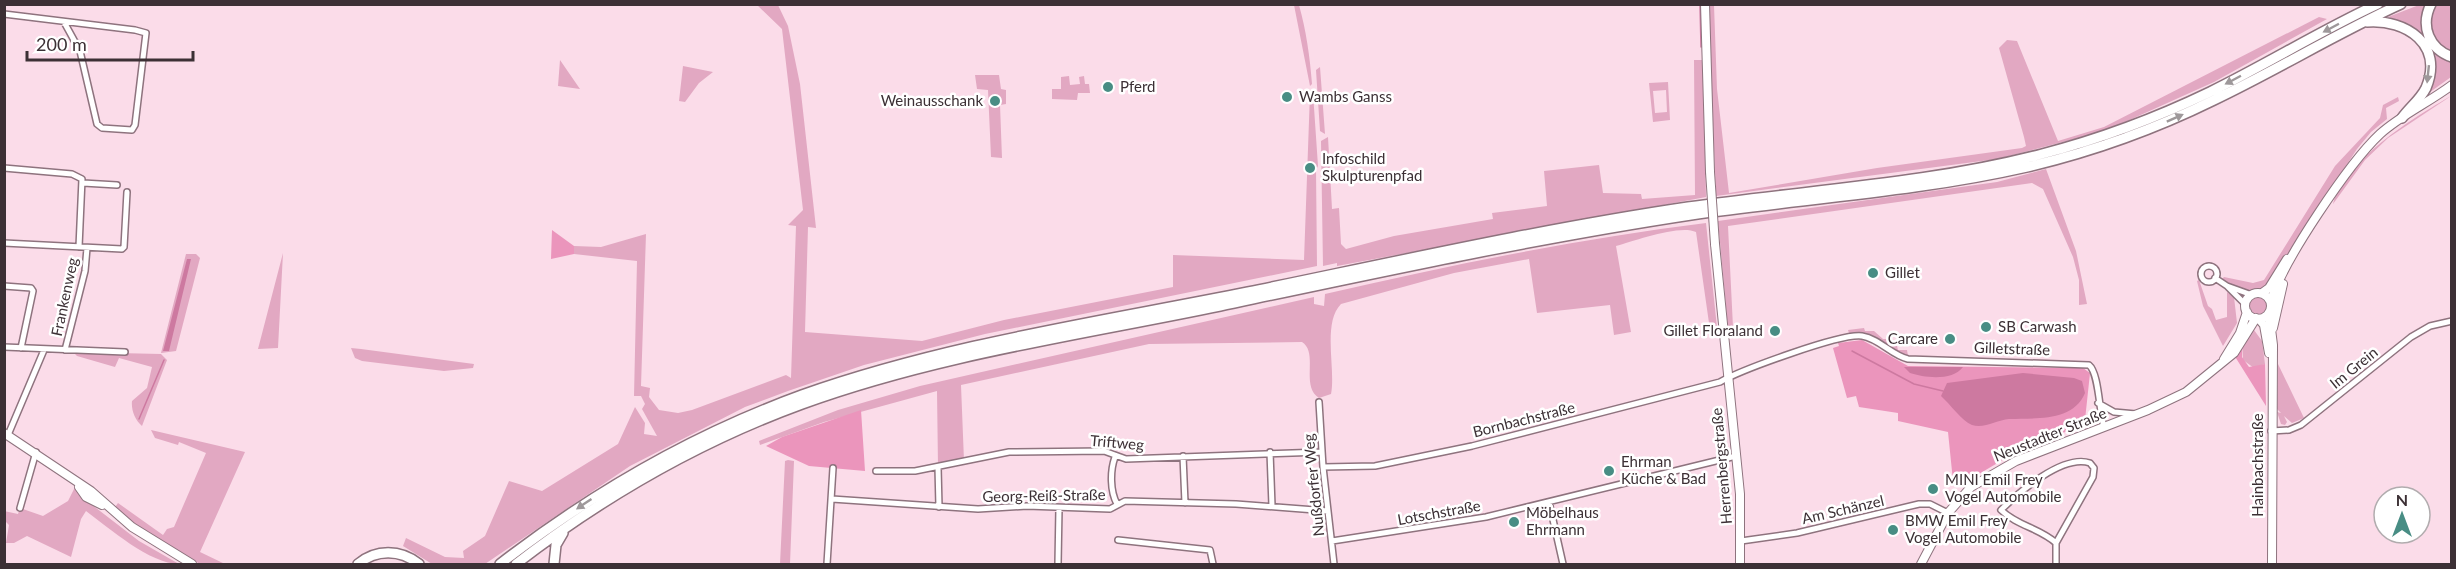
<svg xmlns="http://www.w3.org/2000/svg" width="2456" height="569" font-family="Lato,sans-serif">
	<rect width="100%" height="100%" fill="#fbdce9"/>
	<path fill="#e2a8c2" fill-rule="evenodd" d="M757 5H778L788 26 800 84 816 228 808 227 805 332 922 341 1004 320 1173 287V255L1304 260 1310 93H1313L1318 166 1316 170 1317 266 985 334 864 365 788 391 745 407 630 466 485 564H432L403 546 406 538 445 557 464 558 463 551 485 536 509 481 542 491 618 444 635 407 645 423 644 434 657 436 642 409 645 404 641 396H634L637 261 574 254V246L601 247 646 234 641 386 650 388 649 397 659 410 678 413 692 410 786 375 791 378 796 226 788 225 803 210 782 29Z
		M1294 5H1299C1306 30 1310 57 1312 84L1310 86Z
		M1708 5H1714L1717 89 1729 193 1877 168 2022 148 2026 146 2024 137 1999 48 2007 40 2017 41 2058 141 2104 127 2319 17 2327 19 2214 82 2105 131 1997 159 1716 196Z
		M2419 5H2426C2415 30 2435 44 2451 61V77L2426 95 2432 77 2419 33 2406 24 2388 17Z
		M2436 5H2451V55L2434 42 2429 18Z
		M560 60 580 89 558 86Z
		M1694 60H1702L1703 63 1706 197 1337 266V263L1323 266 1321 141 1328 137 1332 209 1339 208 1341 244 1346 249 1394 236 1493 219 1492 213 1547 206 1544 171 1599 165 1603 193 1641 194 1642 199 1695 195Z
		M683 66 713 72 699 83 685 102 679 101Z
		M1320 67 1325 134 1320 131 1316 70Z
		M975 75H999L1001 89 1006 90V104L1000 105 1002 158 991 157 988 90 977 89Z
		M1069 76 1070 85 1080 84 1079 77 1084 76 1085 84H1089L1090 93H1078L1077 100 1052 99V89H1061V77Z
		M1668 82 1670 120 1653 122 1649 83ZM1666 90 1667 112 1655 113 1653 91Z
		M2451 96 2388 138 2365 160 2333 204C2346 159 2413 118 2451 96Z
		M2398 97 2399 101 2386 108 2387 119 2371 132 2357 149 2268 286C2252 298 2237 288 2222 279L2224 277 2253 283 2264 280 2335 166 2380 118 2383 105Z
		M2046 169 2076 251 2087 304 2079 305V280L2073 257 2043 189 2032 183 1728 226 1733 327 1728 328 1718 221 1997 182Z
		M1706 223 1718 337H1711L1696 232C1680 224 1634 241 1616 246L1631 332 1614 335 1610 305 1537 313 1529 259 1454 273 1341 304C1322 323 1336 370 1331 394L1319 398C1300 386 1319 353 1302 342L1149 344 961 385 964 461 938 467 937 391 824 422 760 445 759 441 838 410 920 386 1314 297V304L1324 306 1325 294C1450 265 1578 239 1706 223Z
		M283 253 278 348 258 349Z
		M186 254H196L200 258 176 351 161 353Z
		M2199 280 2208 306 2212 309 2216 320 2227 317V292L2234 297 2237 323 2223 346 2203 306 2197 281Z
		M2248 306a10 10 0 1 1 20 0a10 10 0 1 1-20 0Z
		M1864 328 1865 331H1874L1883 339H1892L1893 346H1897L1898 350H1907L1908 356C1885 351 1874 332 1849 333L1848 330Z
		M2254 330 2262 341 2265 364 2254 368 2243 360 2242 343 2249 331Z
		M351 348 361 349 474 364 473 368 444 371 362 361 355 358Z
		M73 352 161 354 167 360 142 426C135 420 131 410 132 401L147 388 152 367 119 358 115 367 77 356Z
		M2278 364 2304 418 2292 423 2284 416 2287 422 2285 425 2281 424 2277 412 2281 413 2277 409Z
		M151 430 245 452 200 552 225 564H200L142 532 113 510 118 503 163 535 167 529 174 527 206 453 179 442 178 445 155 438Z
		M788 460 794 461 790 564H780L785 461Z
		M75 487 86 496 87 501 139 541 179 564C150 564 109 528 86 511L81 519 71 557 27 536 14 543H6L9 525 5 521 4 511 18 514 20 508 43 516 68 501Z"/>
	<path fill="#eb95bc" d="M552 230 574 246V254L551 259Z
		M1862 340 1908 366 2083 368 2090 373 2085 420 2077 427 2011 455 1957 487 1953 481 1948 432 1898 421V413L1859 407 1856 396 1847 398 1833 348 1839 346 1838 343Z
		M2242 343V357L2249 367 2265 364 2266 406 2234 355Z
		M861 410 865 471 809 466 766 446 782 437Z"/>
	<path fill="#cd79a0" d="M187 259H191L169 351H163Z
		M1904 367H1963C1953 381 1925 378 1910 373Z
		M2023 373 2074 378 2082 381 2085 393C2073 422 2035 418 2009 419 1997 420 1984 429 1972 425 1962 421 1950 404 1941 396L1947 383Z"/>
	<g fill="none" stroke-linecap="round" stroke-linejoin="round">
		<path stroke="#cd79a0" stroke-width="1.5" d="M1700 4 1701 47
			M1852 351 1914 384 1943 391
			M139 419 164 360"/>
		<g stroke="#8e737e" stroke-width="8">
			<path id="street" d="M4 14 135 30 146 33 135 125 132 130 102 128 97 124 80 51 64 22
				M4 168 72 174 82 179 79 247
				M83 183 117 185
				M4 243 122 249 124 247 127 192
				M2201 274a8 8 0 1 1 16 0a8 8 0 1 1-16 0Z
				M2215 278 2227 286 2252 295
				M4 286 31 288 33 291 21 348
				M2228 287 2245 304
				M4 347 125 352
				M65 350 85 271 87 248
				M1319 402 1323 467 1334 564
				M2098 403 2114 412 2136 414
				M2271 431 2289 430 2301 425 2411 337 2430 326 2452 321
				M8 435 44 350
				M1270 452 1272 506
				M1183 456 1185 503
				M1115 457C1110 471 1110 491 1117 504
				M938 467 939 507
				M1323 467 1375 466 1472 446 1720 382C1741 370 1841 333 1862 336 1880 339 1891 355 1908 359L2089 365C2099 373 2099 411 2104 427
				M876 471H915L1009 452 1104 451 1126 459 1322 452
				M832 499 978 509 1027 506 1110 509 1125 501 1236 504 1328 511
				M1549 502 1563 564
				M20 508 36 452
				M1118 540 1210 550 1213 564
				M1332 541 1486 517 1736 456
				M1741 541 1797 533 1919 504H1930L1948 513
				M827 564 833 468
				M1058 564 1059 508
				M2056 564V543L2093 477 2094 468 2090 463C2063 454 2019 492 2001 510 2017 526 2040 528 2056 543"/>
		</g>
		<g stroke="#8e737e" stroke-width="10">
			<path id="secondary" d="M1705 4 1710 172
				M1715 244 1740 494V564
				M2262 293 2269 288 2287 259
				M2245 306a13 13 0 1 1 26 0a13 13 0 1 1-26 0Z
				M2271 302C2281 263 2350 162 2380 134 2401 115 2428 103 2452 85
				M2269 313 2273 345 2272 564
				M2259 319 2264 325 2269 353
				M2273 328 2283 284
				M2224 359 2240 333 2247 312
				M4 433 91 491 132 527 192 564
				M79 487 86 497 102 505
				M1921 564 1948 513 1971 487 2016 461 2148 410 2186 392 2234 353 2256 318"/>
		</g>
		<g stroke="#8e737e" stroke-width="12">
			<path id="highway" d="M2431 4C2420 26 2429 49 2452 57
				M2367 22C2407 19 2444 45 2426 88 2420 100 2410 107 2402 118
				M358 564C376 549 400 549 419 564
				M500 564C592 493 692 435 802 395 946 344 1099 322 1248 292 1394 262 1540 229 1688 207 1806 190 1927 184 2042 154 2100 139 2156 118 2210 92 2267 64 2320 31 2378 4
				M516 564C603 497 698 442 802 404 937 355 1080 335 1220 306 1376 273 1533 239 1691 215 1802 199 1917 192 2027 167 2091 152 2155 129 2214 100 2277 70 2337 33 2401 4
				M554 564 556 545 563 533"/>
		</g>
		<use href="#street" stroke="#fff" stroke-width="5"/>
		<use href="#secondary" stroke="#fff" stroke-width="8"/>
		<use href="#highway" stroke="#fff" stroke-width="9"/>
		<g stroke="#8e737e" stroke-width="10" stroke-linecap="butt">
			<path id="secondary-bridge" d="M1710 172 1715 244"/>
		</g>
		<use href="#secondary-bridge" stroke="#fff" stroke-width="8"/>
	</g>
	<defs><path id="oneway-solid" d="M-6-.8H1V-3.2L6.5 0L1 3.2V.8H-6Z" transform="scale(1.5)"/></defs>
	<g fill="#9e989a">
		<use href="#oneway-solid" transform="translate(2331 28) rotate(152)"/>
		<use href="#oneway-solid" transform="translate(2428 74) rotate(96)"/>
		<use href="#oneway-solid" transform="translate(2233 80) rotate(152)"/>
		<use href="#oneway-solid" transform="translate(2175 118) rotate(-24)"/>
		<use href="#oneway-solid" transform="translate(584 504) rotate(146)"/>
	</g>
	<g fill="#488d84" stroke="#fff" stroke-width="2">
		<circle cx="1108" cy="87" r="6"/>
		<circle cx="1287" cy="97" r="6"/>
		<circle cx="995" cy="101" r="6"/>
		<circle cx="1310" cy="168" r="6"/>
		<circle cx="1873" cy="273" r="6"/>
		<circle cx="1986" cy="327" r="6"/>
		<circle cx="1775" cy="331" r="6"/>
		<circle cx="1950" cy="339" r="6"/>
		<circle cx="1609" cy="471" r="6"/>
		<circle cx="1933" cy="489" r="6"/>
		<circle cx="1514" cy="522" r="6"/>
		<circle cx="1893" cy="530" r="6"/>
	</g>
	<g text-anchor="middle" stroke-width="5" stroke-linejoin="round" paint-order="stroke">
		<g font-size="15" fill="#3c3035" stroke="#fff" text-anchor="start">
			<text x="1120" y="92">Pferd</text>
			<text x="1299" y="102">Wambs Ganss</text>
			<text x="983" y="106" text-anchor="end">Weinausschank</text>
			<text x="1322" y="164">Infoschild<tspan x="1322" dy="17">Skulpturenpfad</tspan></text>
			<text x="1885" y="278">Gillet</text>
			<text x="1998" y="332">SB Carwash</text>
			<text x="1763" y="336" text-anchor="end">Gillet Floraland</text>
			<text x="1938" y="344" text-anchor="end">Carcare</text>
			<text x="1621" y="467">Ehrman<tspan x="1621" dy="17">Küche &amp; Bad</tspan></text>
			<text x="1945" y="485">MINI Emil Frey<tspan x="1945" dy="17">Vogel Automobile</tspan></text>
			<text x="1526" y="518">Möbelhaus<tspan x="1526" dy="17">Ehrmann</tspan></text>
			<text x="1905" y="526">BMW Emil Frey<tspan x="1905" dy="17">Vogel Automobile</tspan></text>
		</g>
		<g font-size="15" fill="#3c3035" stroke="#fff">
			<text transform="translate(65 297) rotate(-78)" y="5">Frankenweg</text>
			<text transform="translate(2012 349) rotate(2)" y="5">Gilletstraße</text>
			<text transform="translate(2354 368) rotate(-39)" y="5">Im Grein</text>
			<text transform="translate(1524 420) rotate(-14)" y="5">Bornbachstraße</text>
			<text transform="translate(2050 435) rotate(-22)" y="5">Neustadter Straße</text>
			<text transform="translate(1117 443) rotate(5)" y="5">Triftweg</text>
			<text transform="translate(2258 465) rotate(-90)" y="5">Hainbachstraße</text>
			<text transform="translate(1722 466) rotate(-95)" y="5">Herrenbergstraße</text>
			<text transform="translate(1314 485) rotate(-96)" y="5">Nußdorfer Weg</text>
			<text transform="translate(1044 496) rotate(-1)" y="5">Georg-Reiß-Straße</text>
			<text transform="translate(1843 510) rotate(-13)" y="5">Am Schänzel</text>
			<text transform="translate(1439 513) rotate(-10)" y="5">Lotschstraße</text>
		</g>
	</g>
	<rect width="2456" height="569" fill="none" stroke="#3c3035" stroke-width="12"/>
	<g transform="translate(2402 515)"><circle r="28" fill="#ffffff" stroke="#b1acae" stroke-width="1.5"/>
	<path d="M0-4.5L10 22L0 15L-10 22Z" fill="#488d84"/>
	<text y="-9" font-size="16" font-weight="bold" text-anchor="middle" fill="#3c3035">N</text>
	</g>
	<path d="M27 51v9h166v-9" fill="none" stroke="#3c3035" stroke-width="3"/>
	<text x="36" y="51" font-size="18" fill="#3c3035" stroke="#ffffff" stroke-width="4.5" paint-order="stroke">200 m</text>
</svg>
